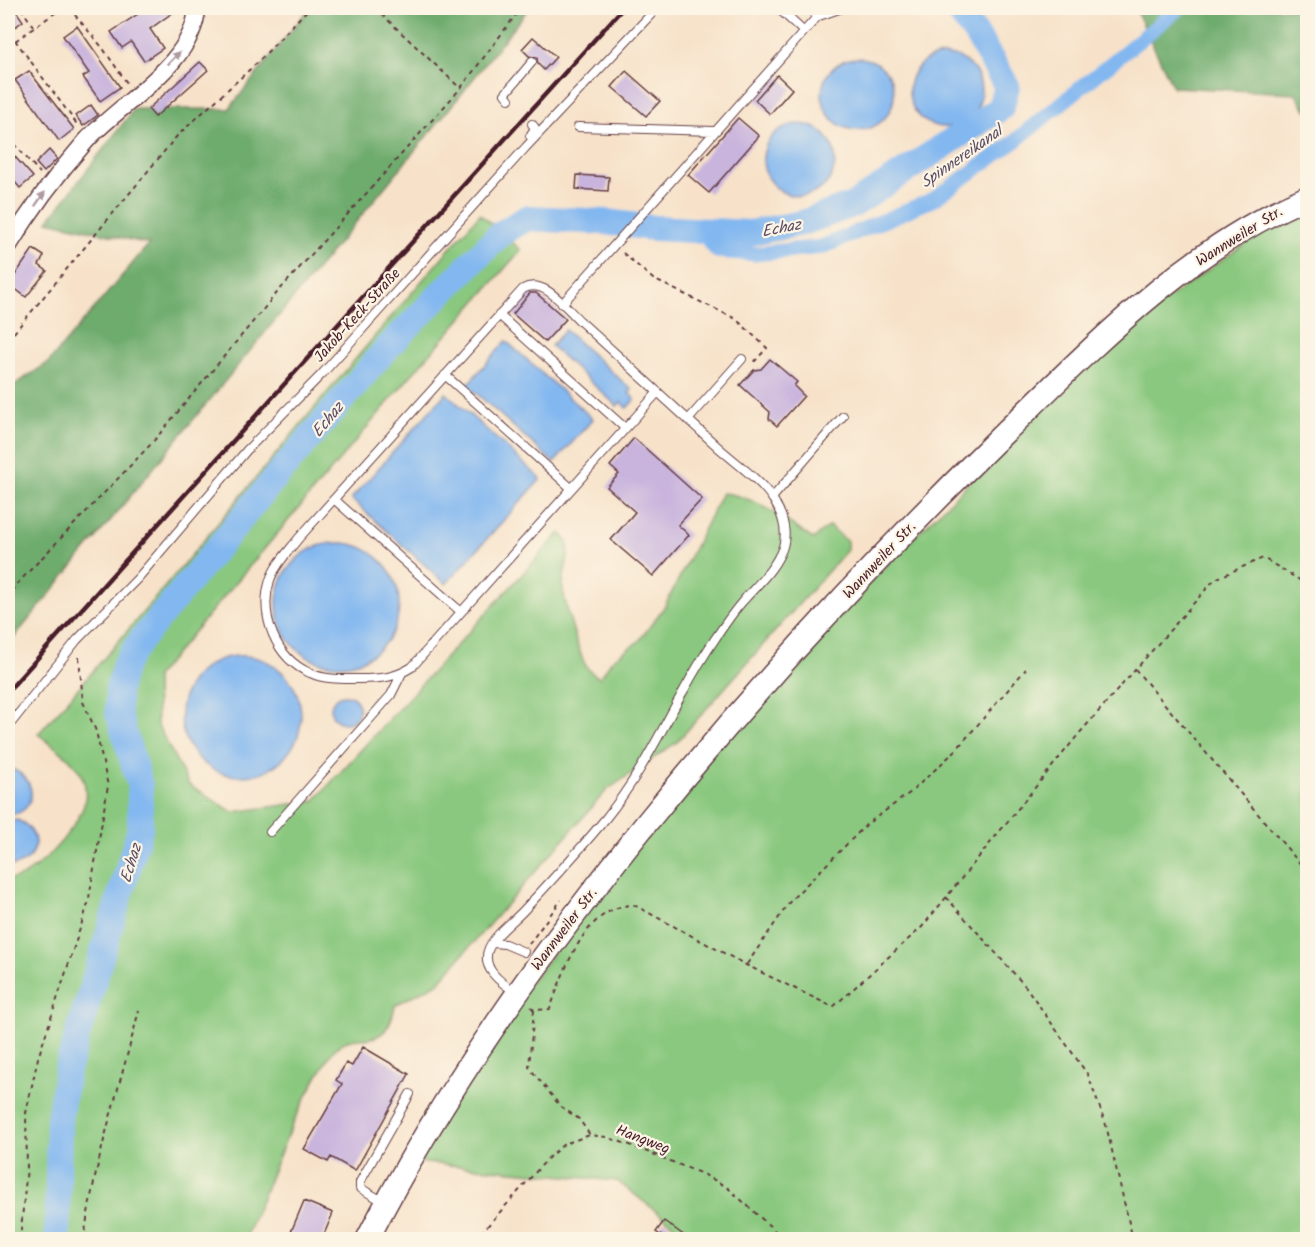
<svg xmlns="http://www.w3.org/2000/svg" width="1315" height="1247" font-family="Kalam,sans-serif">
	<rect width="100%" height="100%" fill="#fcf5e5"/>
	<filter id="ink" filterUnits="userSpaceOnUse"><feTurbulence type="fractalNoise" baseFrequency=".0167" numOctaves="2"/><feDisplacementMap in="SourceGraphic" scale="12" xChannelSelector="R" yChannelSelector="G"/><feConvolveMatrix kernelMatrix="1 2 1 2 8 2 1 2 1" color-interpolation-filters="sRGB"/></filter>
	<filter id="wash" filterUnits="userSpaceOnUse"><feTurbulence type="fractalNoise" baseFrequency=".008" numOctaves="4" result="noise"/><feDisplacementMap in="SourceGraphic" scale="24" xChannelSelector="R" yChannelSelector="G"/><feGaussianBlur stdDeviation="1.35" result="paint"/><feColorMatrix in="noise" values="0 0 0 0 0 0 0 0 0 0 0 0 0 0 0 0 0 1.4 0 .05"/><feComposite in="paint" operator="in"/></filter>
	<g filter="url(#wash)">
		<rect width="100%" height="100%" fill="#f7e2c9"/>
		<path fill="#89c87e" stroke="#6a7454" stroke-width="1.5" d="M1307 206V1239H692L617 1181 406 1161 457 1075 760 692 1115 336 1270 226Z
			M480 214 521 250 408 379 156 677 157 724 189 785 233 812 314 801 560 533C579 547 560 572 563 590 566 606 578 652 586 666 588 671 595 675 600 678L612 660 639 641 665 606 722 493C757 496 784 520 813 539L829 526 847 541V550L677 742 607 790 438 983 395 1005C385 1058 357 1026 335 1049 329 1055 325 1065 320 1072 289 1123 270 1181 246 1236L241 1239H8V879C32 881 75 830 83 808 87 799 86 785 82 776 73 758 53 746 38 734 189 564 329 385 480 214Z"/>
		<path fill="#6eac6d" stroke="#5c664c" stroke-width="1.5" d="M309 8H529L463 92 8 645V389L48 363 149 244 48 221 134 109H229Z
			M1135 8H1307V111L1295 93 1173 87Z"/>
		<path fill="#82b7f0" stroke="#666b8e" stroke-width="1.5" d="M909 91a36 36 0 1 1 72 0a36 36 0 1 1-72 0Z
			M822 94a36 36 0 1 1 72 0a36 36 0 1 1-72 0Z
			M763 160a36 36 0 1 1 72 0a36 36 0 1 1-72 0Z
			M565 330 632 390 629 393 635 399 627 408 621 402 617 406 551 346Z
			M506 341 593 419 554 463 467 385Z
			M446 393 541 479 446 584 351 499Z
			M277 604a61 61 0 1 1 122 0a61 61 0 1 1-122 0Z
			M181 716a60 60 0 1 1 120 0a60 60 0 1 1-120 0Z
			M331 709a14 14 0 1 1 28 0a14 14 0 1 1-28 0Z
			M12 769C39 779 37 814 8 815V770Z
			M17 820C45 831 39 865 9 866L8 821Z"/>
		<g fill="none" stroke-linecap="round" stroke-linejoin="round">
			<path stroke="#82b7f0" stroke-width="4.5" d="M53 1240 55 1229"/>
			<path stroke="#82b7f0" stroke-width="15" d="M701 230 717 251 755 254 822 247 934 199 1010 145 1179 8"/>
			<path stroke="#82b7f0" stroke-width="26" d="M57 1240 59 1119 67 1070 140 829V785L118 713V690L125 664 141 640 275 478 387 348 500 234 527 218 606 222 654 228 750 233 802 223 855 204 1001 108 1007 86 976 34 956 8"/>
		</g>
		<g id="blocks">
			<path fill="#c9b4dd" d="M8 8H14L23 21 8 32Z
				M147 8H179L150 29 163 48 144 61 131 42 122 48 111 32Z
				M77 26 120 87 100 101 83 77 89 73 63 36Z
				M533 37 556 57 544 70 538 64 537 58 529 56 522 49Z
				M200 62 208 70 155 117 148 109Z
				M29 71 74 129 59 141 15 80Z
				M626 71 660 101 646 116 612 87Z
				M777 75 792 89 770 114 755 100Z
				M91 105 98 115 83 126 76 116Z
				M738 118 759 136 709 193 688 175Z
				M8 149 33 177 20 188 8 174Z
				M49 150 57 159 44 172 36 163Z
				M577 175 609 177 608 191 576 189Z
				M33 249 44 256 39 265 47 271 26 297 9 284Z
				M530 293H536L566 319 545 342 513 314Z
				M770 359 797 382 794 386 804 396 777 426 769 419 770 412 740 385 754 370 761 369Z
				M634 438 702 499 678 525 689 535 653 576 611 540 635 512 607 487 619 474 610 466Z
				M363 1047 409 1074 355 1171 331 1157 328 1162 304 1149 342 1084 336 1080 346 1063 352 1066Z
				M304 1201 333 1213 322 1239H288Z
				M664 1221 689 1239H666L656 1232Z"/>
		</g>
	</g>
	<g filter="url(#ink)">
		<use href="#blocks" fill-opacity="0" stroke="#643c43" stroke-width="1.5"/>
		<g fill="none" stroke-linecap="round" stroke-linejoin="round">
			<g stroke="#643c43" stroke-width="10">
				<path id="service" d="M778 8 803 31
					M816 17 842 8
					M509 99 505 94 532 62
					M578 127 714 131
					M530 136 535 128 532 124
					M562 304 825 8
					M499 315 625 428
					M445 375 571 488
					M688 420 742 359
					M772 498 843 416
					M335 500 460 611
					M8 727 77 640 138 578 247 450 322 374 526 147 657 8
					M270 832 391 695 402 673
					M492 943 505 944 524 952
					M516 992C501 983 480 968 489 948 496 933 513 922 524 910 552 880 580 850 606 818 649 765 672 705 709 648 719 633 729 617 742 602 755 587 771 573 780 554 789 537 784 517 774 501 762 481 737 464 719 448 673 406 626 363 580 321 565 307 544 277 523 289L298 539C288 552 275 565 270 580 259 615 275 658 310 673 325 680 343 679 359 679 379 679 395 678 412 667L658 392
					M386 1203 360 1188V1182L410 1094"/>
			</g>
			<g stroke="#643c43" stroke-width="19">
				<path id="minor" d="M8 247C30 210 57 174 86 141 121 102 194 64 197 8"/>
			</g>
			<g stroke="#643c43" stroke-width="25">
				<path id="secondary" d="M367 1240C445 1088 542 952 649 820 758 686 876 558 1000 437 1092 348 1188 247 1308 197"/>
			</g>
			<path stroke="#643c43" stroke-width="2" stroke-dasharray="4.5 4.5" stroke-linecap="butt" d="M21 8 33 26
				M69 8 102 47 127 83
				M375 8 460 88
				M15 40 79 127
				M8 46 62 8
				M8 137 40 173
				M623 253 653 279 736 319 767 348 755 361H752
				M8 340 177 136 258 62 309 8
				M8 600 15 586 152 443 276 294 460 89 521 8
				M1135 669 1308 873
				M946 897 1026 987 1088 1075 1106 1125 1133 1240
				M529 944 561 900
				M747 964 791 900 867 824 911 792 955 751 1026 669
				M531 1007 534 1010 550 1009C564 971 584 906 634 905L746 965 833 1007 922 927 1077 736 1215 579 1263 558 1308 585
				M534 1010 529 1067 560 1106 579 1119 590 1135
				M20 1240 27 1167 26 1113 38 1058 88 904 108 786 96 731 83 702 79 657
				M84 1240C94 1161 120 1087 139 1010
				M475 1240 550 1156 564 1144 590 1135 606 1137 630 1145 705 1175 727 1187 785 1240"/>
			<use href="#service" stroke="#fff" stroke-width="8"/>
			<use href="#minor" stroke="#fff" stroke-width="16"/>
			<use href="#secondary" stroke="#fff" stroke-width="22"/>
			<path stroke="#4a1f2b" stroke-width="4.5" d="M8 691 623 8"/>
		</g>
		<defs><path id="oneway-solid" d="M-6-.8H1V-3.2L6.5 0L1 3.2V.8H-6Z" transform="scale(1.5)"/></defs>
		<g fill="#ae9aa0">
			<use href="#oneway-solid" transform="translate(174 58) rotate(-46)"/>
			<use href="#oneway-solid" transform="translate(40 199) rotate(-55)"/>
		</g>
	</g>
	<g text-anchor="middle" stroke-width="4.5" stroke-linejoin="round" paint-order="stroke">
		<g font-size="15" fill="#4a1f2b" stroke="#fcf5e5">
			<text transform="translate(1239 236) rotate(-32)" y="5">Wannweiler Str.</text>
			<text transform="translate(357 315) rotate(-48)" y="5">Jakob-Keck-Straße</text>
			<text transform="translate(879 560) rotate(-47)" y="5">Wannweiler Str.</text>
			<text transform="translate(564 929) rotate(-53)" y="5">Wannweiler Str.</text>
			<text transform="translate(643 1139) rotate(21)" y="5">Hangweg</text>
		</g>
		<g font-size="16" font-style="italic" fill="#5b4d66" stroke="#fcf5e5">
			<text transform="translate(961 156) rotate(-35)" y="6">Spinnereikanal</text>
			<text transform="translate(781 227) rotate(-11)" y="6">Echaz</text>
			<text transform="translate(327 419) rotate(-50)" y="6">Echaz</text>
			<text transform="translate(130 863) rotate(-73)" y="6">Echaz</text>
		</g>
	</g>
	<rect width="1315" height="1247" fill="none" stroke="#fcf5e5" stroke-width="30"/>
</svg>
